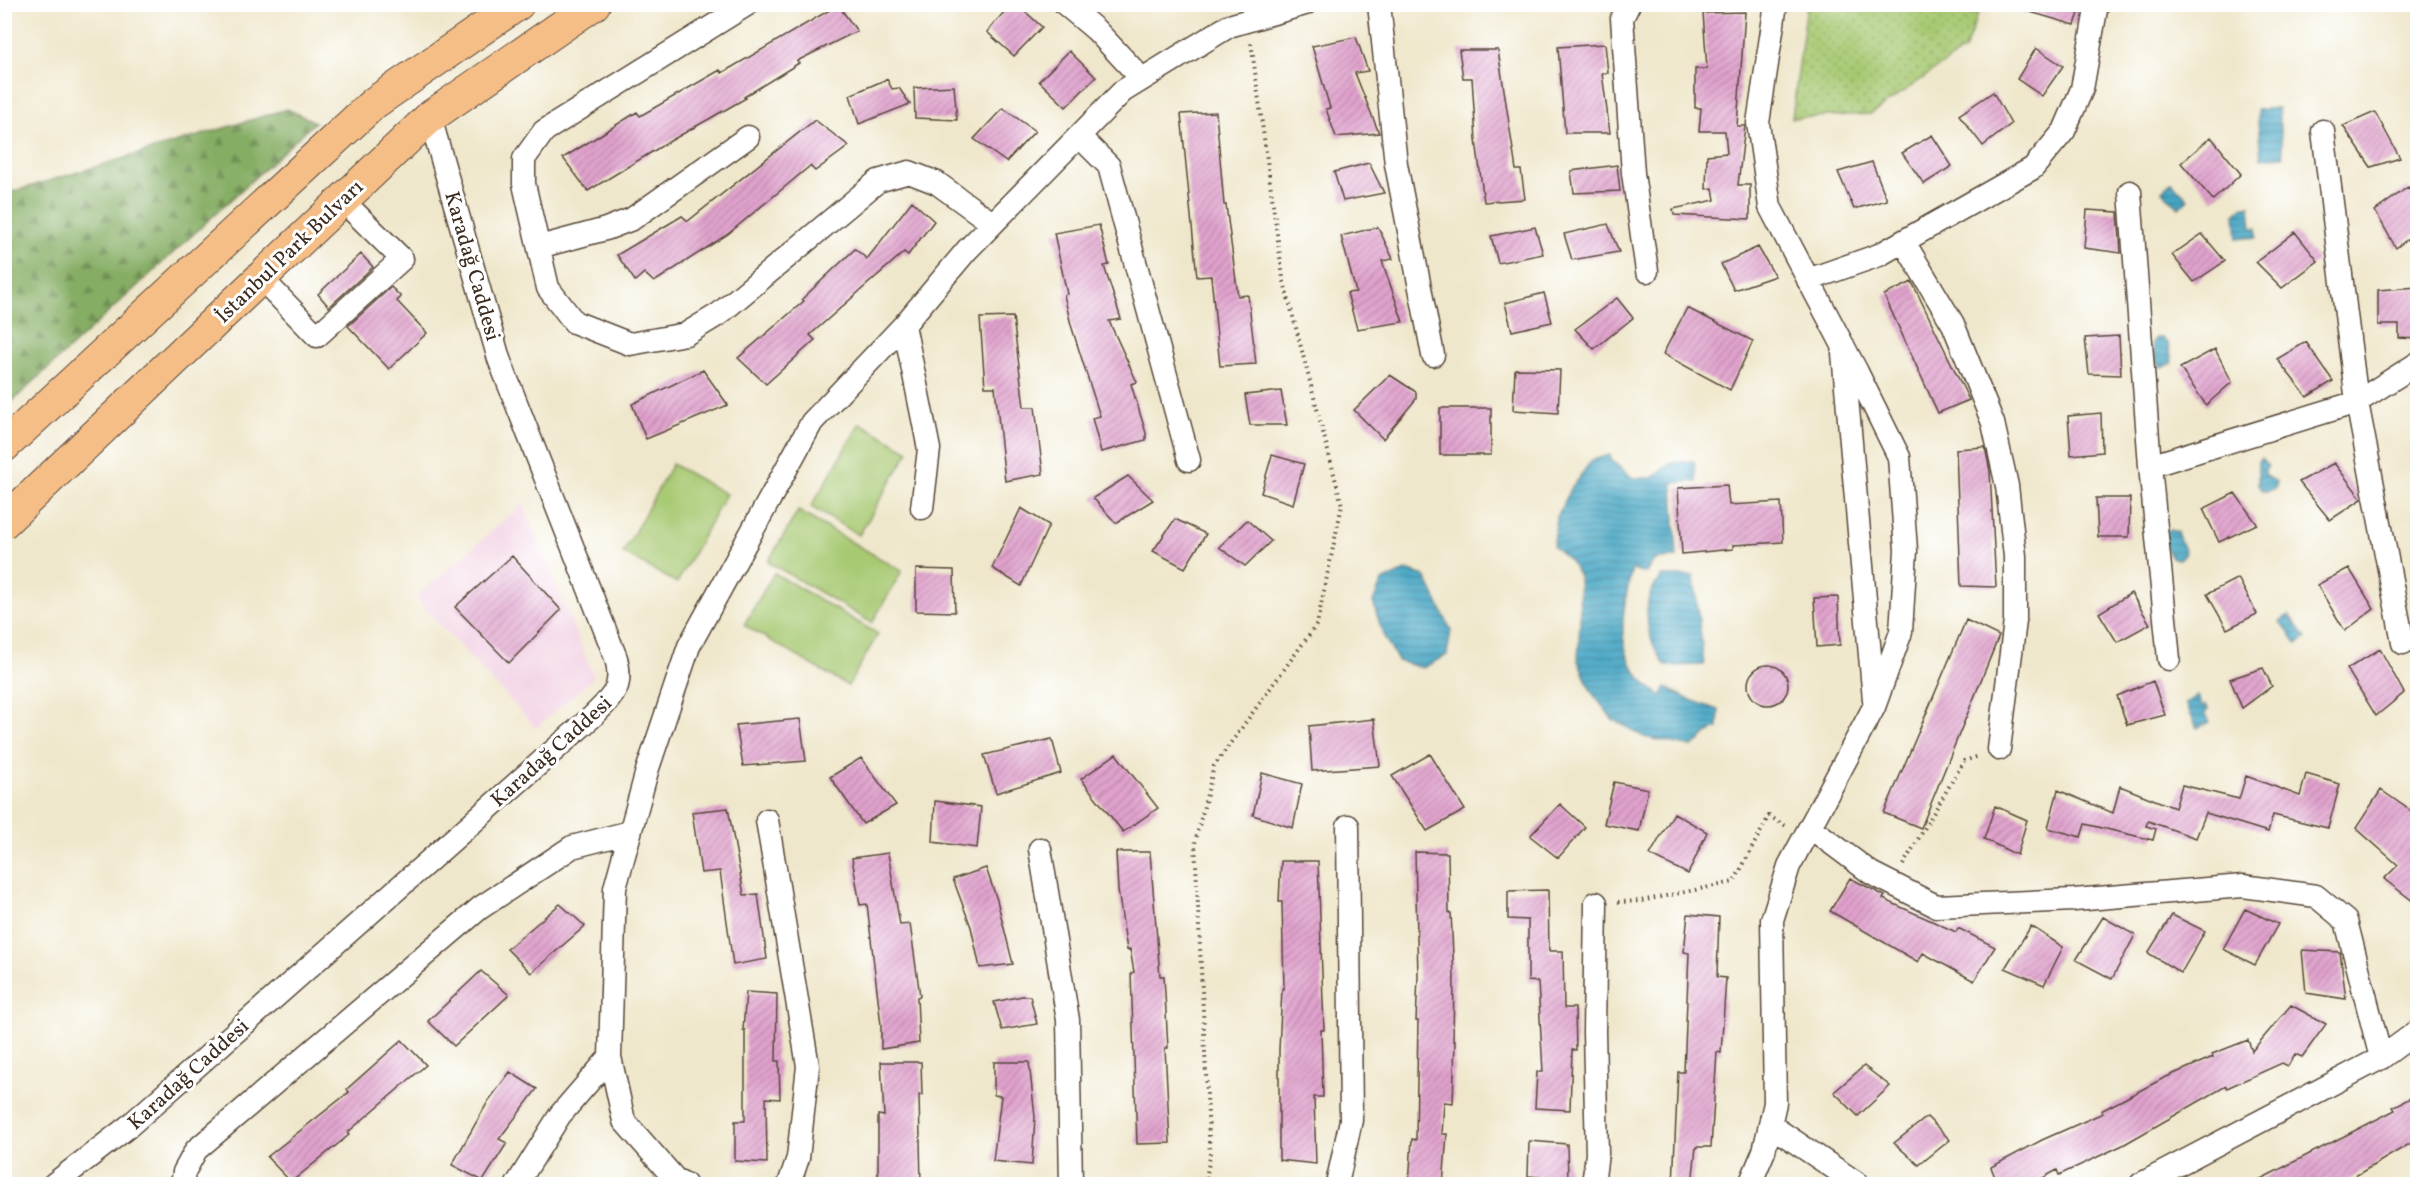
<svg xmlns="http://www.w3.org/2000/svg" width="2422" height="1189" font-family="Vollkorn,serif">
	<defs>
		<pattern id="forest-firs" width="22" height="20" patternUnits="userSpaceOnUse" patternTransform="scale(1.5)"><rect width="22" height="20" fill="#85ad64"/><path d="M5 1l3.5 6h-7zM16 11l3.5 6h-7z" fill="#6e8d52"/></pattern>
		<pattern id="park-dots" width="8" height="8" patternUnits="userSpaceOnUse" patternTransform="scale(1.5)"><rect width="8" height="8" fill="#a7c972"/><path d="M2 2h.1M6 6h.1" fill="none" stroke="#89a35d" stroke-width="1.8" stroke-linecap="round"/></pattern>
		<pattern id="water-rules" width="6" height="5" patternUnits="userSpaceOnUse" patternTransform="scale(1.5)"><rect width="6" height="5" fill="#45a6c4"/><path d="M0 2.5h6" fill="none" stroke="#3b879f"/></pattern>
		<pattern id="building-hatch" width="6" height="6" patternUnits="userSpaceOnUse" patternTransform="scale(1.5)"><rect width="6" height="6" fill="#e1a3ce"/><path d="M-1 1l2-2M0 6l6-6M5 7l2-2" fill="none" stroke="#b885a7"/></pattern>
	</defs>
	<rect width="100%" height="100%" fill="#fff"/>
	<filter id="ink" filterUnits="userSpaceOnUse"><feTurbulence type="fractalNoise" baseFrequency=".0167" numOctaves="2"/><feDisplacementMap in="SourceGraphic" scale="12" xChannelSelector="R" yChannelSelector="G"/><feConvolveMatrix kernelMatrix="1 2 1 2 8 2 1 2 1" color-interpolation-filters="sRGB"/></filter>
	<filter id="wash" filterUnits="userSpaceOnUse"><feTurbulence type="fractalNoise" baseFrequency=".008" numOctaves="4" result="noise"/><feDisplacementMap in="SourceGraphic" scale="24" xChannelSelector="R" yChannelSelector="G"/><feGaussianBlur stdDeviation="1.35" result="paint"/><feColorMatrix in="noise" values="0 0 0 0 0 0 0 0 0 0 0 0 0 0 0 0 0 1.4 0 .05"/><feComposite in="paint" operator="in"/></filter>
	<g filter="url(#wash)">
		<rect width="100%" height="100%" fill="#efe7cb"/>
		<path fill="#f2cfe2" d="M523 504 594 677 536 728 415 598Z"/>
		<path fill="#a7c972" stroke="#717a48" stroke-width="1.5" d="M860 423 909 451 859 535 811 507Z
			M672 464 726 494 677 583 623 553Z
			M798 511 902 571 872 623 768 562Z
			M774 573 878 634 848 686 744 625Z"/>
		<path fill="url(#forest-firs)" stroke="#606c41" stroke-width="1.5" d="M287 109 315 122 5 408V194Z"/>
		<path fill="url(#park-dots)" stroke="#717a48" stroke-width="1.5" d="M1807 4H1981V5L1965 49 1871 114 1792 118Z"/>
		<path fill="url(#water-rules)" stroke="#406871" stroke-width="1.5" d="M2278 108 2283 156 2261 158 2257 110Z
			M2172 182 2188 199 2179 208 2162 191Z
			M2250 205 2252 228H2257V237L2237 239 2235 214 2244 206Z
			M2156 338H2162L2168 344 2172 360 2171 364 2161 367 2155 360 2152 343Z
			M1610 455 1612 461 1633 478H1652L1671 463 1694 461 1696 481 1673 483 1677 557 1654 560 1646 573 1632 569C1620 619 1612 663 1661 696L1666 687 1688 699 1719 710 1718 728C1706 732 1702 740 1692 747L1644 737 1612 719 1591 691 1578 661 1580 620 1579 576 1570 561 1553 546 1557 517 1572 487 1592 460Z
			M2261 458 2268 466 2264 471 2265 476 2277 482 2276 487 2269 491H2263L2258 485V461Z
			M2170 530 2177 532 2185 553 2179 559 2172 558 2162 540 2166 531Z
			M1407 570 1425 576 1451 630 1447 655 1423 668 1398 661 1383 635 1373 602 1382 581Z
			M1662 576H1694L1704 665 1666 666C1651 648 1641 616 1651 592 1653 587 1658 581 1662 576Z
			M2289 615 2306 638 2297 644 2280 621Z
			M2197 696 2202 706 2206 705 2209 710 2205 712 2210 722 2197 728 2185 703Z"/>
		<g id="blocks">
			<path fill="url(#building-hatch)" d="M1011 4H1017L1042 27 1014 56 987 32Z
				M2021 4H2082L2075 25 2020 9Z
				M838 5 857 31 797 61 799 63 744 97 746 98 665 144 588 191 563 158 637 112 640 116 720 70 722 73Z
				M1745 12 1737 126H1745L1738 185H1750V219L1674 215 1673 209 1715 200 1713 188 1706 189 1707 155 1727 153 1725 131H1699L1701 108H1695V69H1707L1703 13Z
				M1356 37 1368 71 1355 73 1379 133 1336 137 1326 109 1330 108 1312 46Z
				M1605 44 1608 73H1602L1610 133H1565L1558 47Z
				M2036 48 2063 66 2042 96 2017 79Z
				M1459 50H1498L1516 170H1521L1525 199 1484 202 1476 140 1472 78H1463Z
				M1069 51 1096 77 1066 107 1039 81Z
				M887 79 892 89 899 88 910 104 859 124 850 95Z
				M954 86 957 120 915 118 914 88Z
				M1993 92 2011 124 1983 146 1959 115Z
				M1003 108 1035 131 1006 162 974 139Z
				M1216 112 1224 205H1226L1238 296 1248 295 1256 364 1220 366 1211 276 1197 277 1181 114Z
				M2375 112 2400 158 2371 167 2343 126Z
				M815 120 849 146 815 171 810 166 728 234 654 282 644 273 635 281 617 255 682 216 688 221Z
				M1932 135 1952 166 1924 184 1902 153Z
				M2211 137 2241 174 2213 200 2181 163Z
				M1872 162 1887 200 1854 209 1838 172Z
				M1369 163 1384 193 1343 201 1334 172Z
				M1617 165 1620 191 1574 193 1571 171Z
				M2408 187 2418 202V231L2396 248 2375 211Z
				M912 201 934 221 908 255 904 252 810 335 815 340 766 384 738 358 804 301 802 299 855 249 867 259Z
				M2087 210 2118 212 2121 253 2084 248Z
				M1608 224 1619 252 1572 260 1564 234Z
				M1099 225 1109 265 1104 266 1121 319 1109 321 1137 382 1131 384 1146 433V440L1101 452 1092 418 1100 416 1071 325 1064 295 1067 294 1054 233Z
				M1378 227 1393 259 1382 261 1403 322 1357 329 1347 293 1356 292 1341 236Z
				M1535 227 1543 254 1498 263 1491 236Z
				M2295 232 2318 261 2282 288 2256 262Z
				M2202 234 2225 261 2194 282 2172 255Z
				M1758 247 1775 276 1734 290 1721 264Z
				M361 254 373 267 329 307 318 294Z
				M1912 282 1969 400 1938 413 1884 295Z
				M391 287 401 297 397 301 427 333 389 369 348 326Z
				M2418 287 2417 339 2399 338V325H2378V290Z
				M1544 293 1552 322 1512 331 1505 303Z
				M1617 298 1633 318 1594 349 1575 329Z
				M1687 308 1753 341 1730 390 1663 354Z
				M1013 317 1024 407H1035L1043 474 1005 481 995 387H985L980 318Z
				M2119 336 2121 375 2089 374 2085 338Z
				M2306 342 2333 381 2307 397 2277 359Z
				M2215 349 2232 382 2206 405 2180 368Z
				M1515 369 1560 370 1558 413 1513 410Z
				M703 370 728 405 646 439 632 404Z
				M1390 375 1416 392V399L1383 439 1354 410Z
				M1281 391 1287 425H1250L1245 395Z
				M1440 408H1491V455H1440Z
				M2101 413 2102 452 2071 455 2068 416Z
				M1985 447 1990 471 1996 587 1961 586 1956 449Z
				M1272 455 1304 464 1293 504 1261 493Z
				M2334 463 2362 499 2330 520 2299 482Z
				M1128 476 1153 500 1116 523 1093 498Z
				M1727 485 1729 505 1781 502 1783 542 1733 545V549L1682 554 1678 488Z
				M2235 493 2257 524 2219 542 2203 509Z
				M2096 498H2130L2129 537H2098Z
				M1021 508 1049 525 1021 586 992 568Z
				M1175 519 1206 534 1185 568 1153 551Z
				M1247 520 1271 541 1245 566 1219 547Z
				M512 556 561 610 509 663 455 607Z
				M2349 568 2374 609 2345 631 2317 585Z
				M916 569 954 570 955 612 916 611Z
				M2238 578 2257 614 2227 629 2207 594Z
				M2131 593 2150 624 2117 642 2099 613Z
				M1838 597 1840 645 1817 647 1814 598Z
				M1966 620 1999 636 1921 828 1884 813Z
				M2380 649 2404 693 2376 716 2347 669Z
				M1748 685a20 20 0 1 1 40 0a20 20 0 1 1-40 0Z
				M2263 668 2272 686 2242 708 2230 679Z
				M2153 681 2165 715 2127 725 2117 696Z
				M800 719 806 761 743 766 736 725Z
				M1374 719 1380 766 1312 771 1309 726Z
				M1052 739 1061 773 996 793 984 755Z
				M1116 754 1158 808 1123 832 1081 779Z
				M1430 754 1465 810 1427 831 1392 776Z
				M861 758 896 805 863 824 830 777Z
				M1262 773 1302 784 1293 828 1253 815Z
				M2306 774 2340 784 2328 828 2273 815 2268 832 2206 813 2196 838 2148 821 2146 826 2156 829 2153 840 2085 824 2081 837 2048 828 2058 790 2113 813 2120 786 2175 808 2182 785 2239 799 2246 776 2300 796Z
				M1614 782 1648 789 1639 831 1604 824Z
				M2381 790 2418 816V905L2384 879 2398 865 2356 828Z
				M935 801 981 807 977 848 933 842Z
				M1560 804 1585 827 1558 858 1530 836Z
				M1995 806 2027 820 2017 855 1984 839Z
				M728 808 744 895 758 894 767 959 733 965 720 871 701 873 692 812Z
				M1674 813 1707 832 1688 874 1650 855Z
				M1116 852H1150L1160 976H1164L1168 1048H1165L1170 1143 1137 1144 1131 973 1134 972 1130 949 1127 950 1118 890Z
				M1415 852 1448 853 1449 913H1451L1454 977 1453 1041H1455L1453 1103 1444 1102 1442 1134H1447L1443 1185H1409L1412 1139 1416 1140 1418 1021H1416L1418 977Z
				M888 853 900 925 910 924 920 996 917 997 919 1043 881 1049V1025L867 904 860 905 852 858Z
				M1281 861H1318L1324 1030H1321L1323 1097H1314L1316 1164 1279 1160V1050L1282 989H1284L1282 902H1279Z
				M986 868 997 900 1013 964 980 968 971 927 953 879Z
				M1850 878 1885 896 1883 899 1956 932 1958 928 1995 947 1974 981 1923 953 1918 962 1830 911Z
				M1548 890 1549 951H1563L1564 1008H1575L1576 1050H1572L1570 1110 1535 1108 1537 1072H1543L1538 982 1528 981V920L1508 919V891Z
				M560 904 585 926 531 973 507 949Z
				M2245 909 2278 924 2255 965 2223 949Z
				M1688 914 1719 917 1717 977 1726 978 1721 1053 1717 1052 1711 1147H1696L1692 1185H1673L1678 1072H1684L1689 953 1684 952Z
				M2172 915 2205 931 2181 973 2148 953Z
				M2103 917 2135 935 2112 979 2076 960Z
				M2031 926 2063 947 2044 985 2005 968Z
				M2302 950 2340 952 2346 999 2306 993Z
				M481 971 509 995 454 1046 428 1021Z
				M746 992 777 994 776 1061H779L780 1099 766 1098 767 1163 735 1161V1121H745V1030H743Z
				M1022 996H1030L1037 1024 1002 1030 994 1002Z
				M2291 1005 2326 1024 2302 1057 2295 1054 2288 1066 2282 1063 2227 1088 2226 1086 2123 1145 2059 1175 2057 1170 2030 1185H1998L1991 1167 2042 1140 2103 1113 2101 1111 2164 1078 2213 1057 2212 1054 2248 1040 2252 1051Z
				M402 1040 426 1065 347 1133 349 1135 291 1182 267 1157 349 1092 347 1089Z
				M881 1062H921L922 1095H919L921 1185H878V1115L884 1116Z
				M994 1062H1029L1035 1117 1032 1165 993 1161 1001 1096 994 1095Z
				M1864 1066 1890 1086 1858 1116 1834 1092Z
				M510 1072 537 1089 499 1139 507 1143 483 1181 452 1165 489 1100Z
				M2418 1094V1139L2340 1185H2249L2395 1110 2393 1107Z
				M1927 1117 1950 1140 1919 1165 1894 1143Z
				M1529 1141 1567 1144 1568 1180 1528 1176Z"/>
		</g>
	</g>
	<g filter="url(#ink)">
		<use href="#blocks" fill-opacity="0" stroke="#564638" stroke-width="1.5"/>
		<g fill="none" stroke-linecap="round" stroke-linejoin="round">
			<g stroke="#564638" stroke-width="25">
				<path id="minor" d="M748 4 544 131 524 159V184L548 288 574 322 630 344 686 334 719 314 878 181 909 172 937 183 992 223
					M1065 4 1096 30 1142 79
					M1379 4 1396 164 1433 355
					M1629 4 1622 18 1633 173 1647 271
					M2323 131 2357 402 2403 643
					M1079 136 1109 166 1189 460
					M2130 192 2150 466 2357 402 2418 363
					M1904 242 1953 324 1993 423 2007 486 2015 556V621L1999 749
					M539 247 606 229 632 219 748 137
					M261 278 317 336 402 259 342 200
					M1808 280 1879 255 2033 168 2064 131 2082 89 2097 4
					M904 325 929 449 922 508
					M1843 353 1874 700
					M2150 466 2169 659
					M767 820 808 1066 798 1158 789 1184
					M1811 828 1871 873 1936 906 2074 900 2243 886 2316 896 2346 921 2381 1058
					M1040 849 1068 1020 1071 1184
					M1770 1125 1858 1184
					M54 1184 129 1126 593 716C613 696 624 688 616 658L499 359 430 117
					M182 1184 184 1172 196 1150 480 908 572 847 630 832
					M517 1184 560 1115 610 1057
					M685 1184 675 1179 624 1121 610 1057 615 888 647 771 689 646 812 422 904 325 967 250 1123 91 1229 26 1305 4
					M1337 1184 1351 1120 1348 826
					M1593 1184 1597 1154 1594 1032 1596 903
					M1750 1184 1764 1151 1775 1103 1772 920 1789 866 1874 707 1901 632 1906 550 1899 457 1857 372 1770 207 1758 123 1776 4
					M2141 1184 2381 1058 2418 1031"/>
			</g>
			<g stroke="#564638" stroke-width="34">
				<path id="highway" d="M4 446 374 103 518 4
					M4 522 430 117 594 4"/>
			</g>
			<path stroke="#564638" stroke-width="4" stroke-dasharray="1.5 4.5" stroke-linecap="butt" d="M1903 865 1964 761 1979 756
				M1618 902 1641 901 1734 882 1769 816 1786 826
				M1205 1184 1210 1157 1195 843 1214 766 1317 624 1342 505 1283 278 1251 42"/>
			<use href="#minor" stroke="#fff" stroke-width="22"/>
			<use href="#highway" stroke="#f6be87" stroke-width="32"/>
		</g>
	</g>
	<g text-anchor="middle" stroke-width="6" stroke-linejoin="round" paint-order="stroke">
		<g font-size="21" fill="#3b2a1e" stroke="#fff">
			<text transform="translate(289 251) rotate(-44)" y="7">İstanbul Park Bulvarı</text>
			<text transform="translate(473 266) rotate(74)" y="7">Karadağ Caddesi</text>
			<text transform="translate(551 751) rotate(-42)" y="7">Karadağ Caddesi</text>
			<text transform="translate(188 1074) rotate(-42)" y="7">Karadağ Caddesi</text>
		</g>
	</g>
	<rect width="2422" height="1189" fill="none" stroke="#fff" stroke-width="24"/>
</svg>
